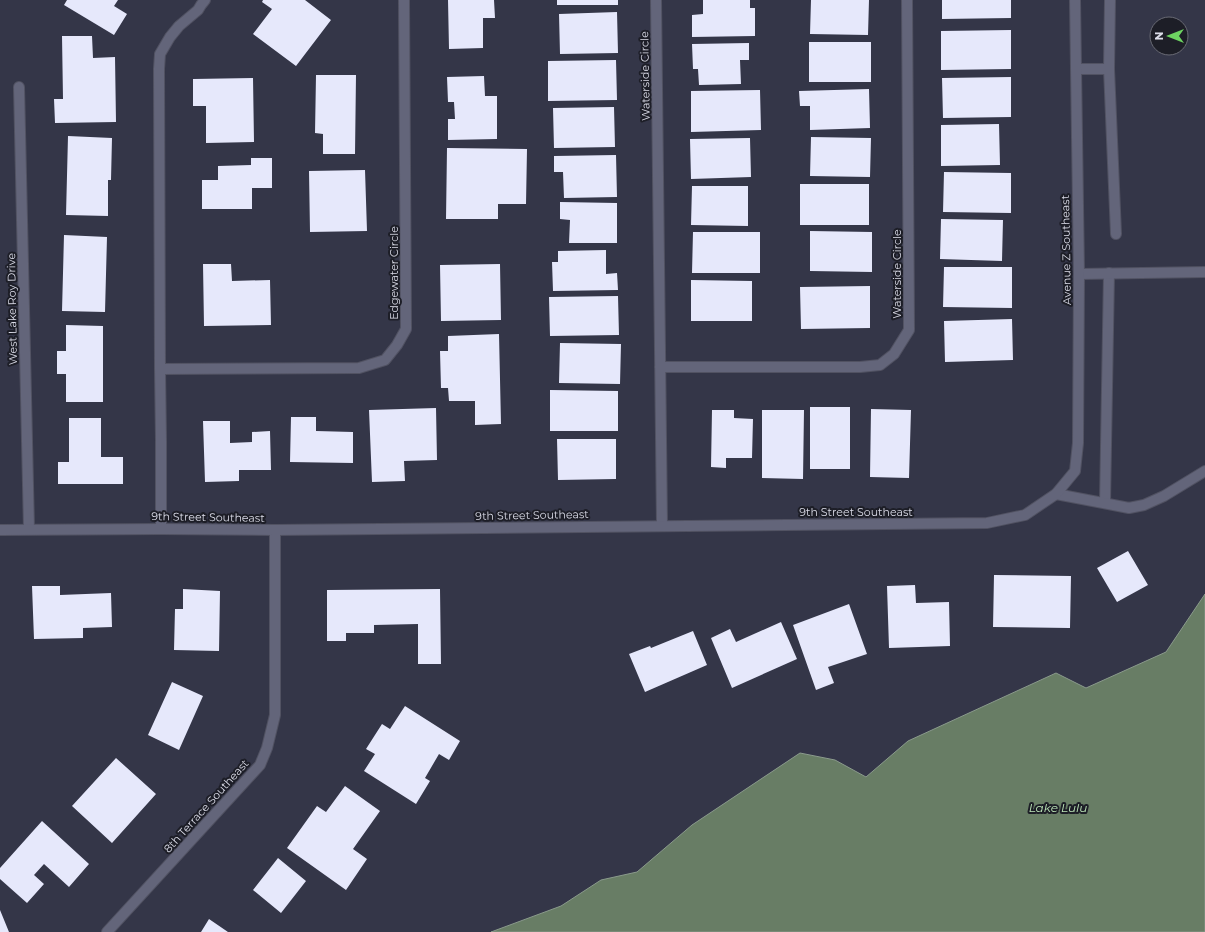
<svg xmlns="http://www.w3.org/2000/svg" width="1205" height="932" font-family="Montserrat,sans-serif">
	<rect width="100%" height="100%" fill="#343648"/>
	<path fill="#687d65" stroke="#8a9a8c" d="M1205 594V932H491L561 906 601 880 637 872 692 825 800 753 835 760 866 777 908 741 1056 673 1086 688 1166 652Z"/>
	<path fill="#e6e8fb" d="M67 0H118L114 6 127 14 114 35 64 5Z
		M263 0H305L331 20 296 66 253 34 272 9 262 2Z
		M448 0H494L495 18H483V48L449 49Z
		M557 0H618V5H557Z
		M703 0H750V8H755V36L692 37V15L703 14Z
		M811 0H869L868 35 810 34Z
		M942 0H1011V18L942 19Z
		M617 12 618 53 560 54 559 14Z
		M1011 30V69L941 70V31Z
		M62 36H92L93 58 115 57 116 122 55 123 54 99H63Z
		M809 42H871V82H809Z
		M749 43V60H740L741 84 699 85 698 69H693L692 44Z
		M616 60 617 100 548 101V61Z
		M316 75H356L355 154H323V134L315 133Z
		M484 76 485 96H497V139L448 140V119H455L454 102H448L447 77Z
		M1011 77V117L943 118 942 78Z
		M253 78 254 142 206 143V106H193V79Z
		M869 89 870 128 810 130V106H800L799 91Z
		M760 90 761 130 691 132V91Z
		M614 107 615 147 554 148 553 108Z
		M999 124 1000 165 941 166V125Z
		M68 136 112 138 111 180H108V216L66 215Z
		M811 137 871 138 870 177 810 176Z
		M750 138 751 177 691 179 690 139Z
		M447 148 527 149 526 204H498V219H446Z
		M616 155 617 197 564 198 563 172H554V156Z
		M251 158H272V188H252V209H202V180H218V166L251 165Z
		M365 170 367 231 310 232 309 171Z
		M944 172 1011 173V213L943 212Z
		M800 184H869V225H800Z
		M692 186H748V226L691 225Z
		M560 202 617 203V243H569L570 220 560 219Z
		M941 219 1003 220 1002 261 940 259Z
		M810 231 872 232V272L810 271Z
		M693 232H760V273H692Z
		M64 235 107 237 105 312 62 311Z
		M606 250V274L617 273 618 290 553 291 552 262H558V251Z
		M203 264H231L232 281 270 280 271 325 204 326Z
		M500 264 501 320 441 321 440 265Z
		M944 267H1012V308L943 307Z
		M691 280 752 281V321H691Z
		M870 286V328L801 329 800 287Z
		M618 296 619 335 550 336 549 297Z
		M1012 319 1013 360 945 362 944 321Z
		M66 325 103 326V402H66V374H57V351H66Z
		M499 334 501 424 475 425V401H449L448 388H441L440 351H448V336Z
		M560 343 621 344 620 384 559 383Z
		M550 390 618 391V431H550Z
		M810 407H850V469H810Z
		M436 408 437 460 404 461 405 481 372 482 369 410Z
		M871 409 911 410 909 478 870 477Z
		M712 410H734V418L753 419 752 458H726V468L711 467Z
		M762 410H804L803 479 762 478Z
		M291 417H316V431L353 432V463L290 462Z
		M69 418H101V457H123V484H58V462H69Z
		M203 421H230V443L252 442V432L270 431 271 470H239V481L205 482Z
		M557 439H616V479L558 480Z
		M1128 551 1148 585 1117 602 1097 568Z
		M994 575 1071 576 1070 628 993 627Z
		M915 585 916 603 949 602 950 646 889 648 887 586Z
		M32 586H60V595L111 593 112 627 83 628V638L34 639Z
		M183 589 220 591 219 651 174 650 175 609H183Z
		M440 589 441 664H418V624L374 625V633H346V641H327V590Z
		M849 604 867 654 828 667 834 683 816 690 793 625Z
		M781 622 797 659 732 688 711 638 730 629 736 642Z
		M693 631 707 665 645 692 629 654 650 646 651 648Z
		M172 682 203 696 179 750 148 735Z
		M405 706 460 741 449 760 439 754 425 778 430 781 416 804 364 771 375 754 366 749 382 724 390 729Z
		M116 758 156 794 112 843 72 806Z
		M345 786 380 811 353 849 367 859 346 890 287 848 317 806 326 812Z
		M42 821 89 864 69 887 44 864 34 875 44 884 27 903 0 879V868Z
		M278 858 306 881 281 913 253 890Z
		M0 910 9 932H0Z
		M209 919 228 932H201Z"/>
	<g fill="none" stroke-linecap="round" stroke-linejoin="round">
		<g stroke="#515262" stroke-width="12">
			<path id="service" d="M1076 69H1109L1116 234
				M1109 69 1110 0
				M19 87 29 529
				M1105 503 1109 273"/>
		</g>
		<g stroke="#515262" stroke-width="12">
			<path id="minor" d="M205 0 201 5 198 10 179 26 170 37 160 54 159 69 160 369 359 368 385 360 397 345 406 329 404 0
				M656 0 662 526
				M1079 274 1205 272
				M660 367H860L880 365 894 354 909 330 907 0
				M160 369 161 441V529
				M1056 494 1129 508 1144 505 1164 496 1205 471
				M107 932 260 765 267 748 275 715V530"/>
		</g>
		<g stroke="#515262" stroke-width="12">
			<path id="tertiary" d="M0 530 161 529 275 530 987 523 1025 515 1056 494 1075 471 1078 443 1079 274 1075 0"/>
		</g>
		<use href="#service" stroke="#63657a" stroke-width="10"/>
		<use href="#minor" stroke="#63657a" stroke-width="10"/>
		<use href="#tertiary" stroke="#63657a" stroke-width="10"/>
	</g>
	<g text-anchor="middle" stroke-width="4" stroke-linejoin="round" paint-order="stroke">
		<g font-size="11" fill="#dbdce8" stroke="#1d1e27">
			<text transform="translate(645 76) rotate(-91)" y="4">Waterside Circle</text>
			<text transform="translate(1066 250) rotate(-91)" y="4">Avenue Z Southeast</text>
			<text transform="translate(394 273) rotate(-90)" y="4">Edgewater Circle</text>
			<text transform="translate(897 274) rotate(-90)" y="4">Waterside Circle</text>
			<text transform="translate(12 309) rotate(-91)" y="4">West Lake Roy Drive</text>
			<text x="856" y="516">9th Street Southeast</text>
			<text transform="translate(532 515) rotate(-1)" y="4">9th Street Southeast</text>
			<text transform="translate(208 517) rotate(1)" y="4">9th Street Southeast</text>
			<text transform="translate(206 806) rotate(-48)" y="4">8th Terrace Southeast</text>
		</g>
		<g font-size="12" font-style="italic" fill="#bce5b7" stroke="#1d1e27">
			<text x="1058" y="812">Lake Lulu</text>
		</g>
	</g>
	<g transform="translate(1169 36) rotate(270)"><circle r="19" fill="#1d1e27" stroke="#696a74"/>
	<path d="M0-3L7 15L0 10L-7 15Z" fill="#6dd361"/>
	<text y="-6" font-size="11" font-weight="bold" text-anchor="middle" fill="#dbdce8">N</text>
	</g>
</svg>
